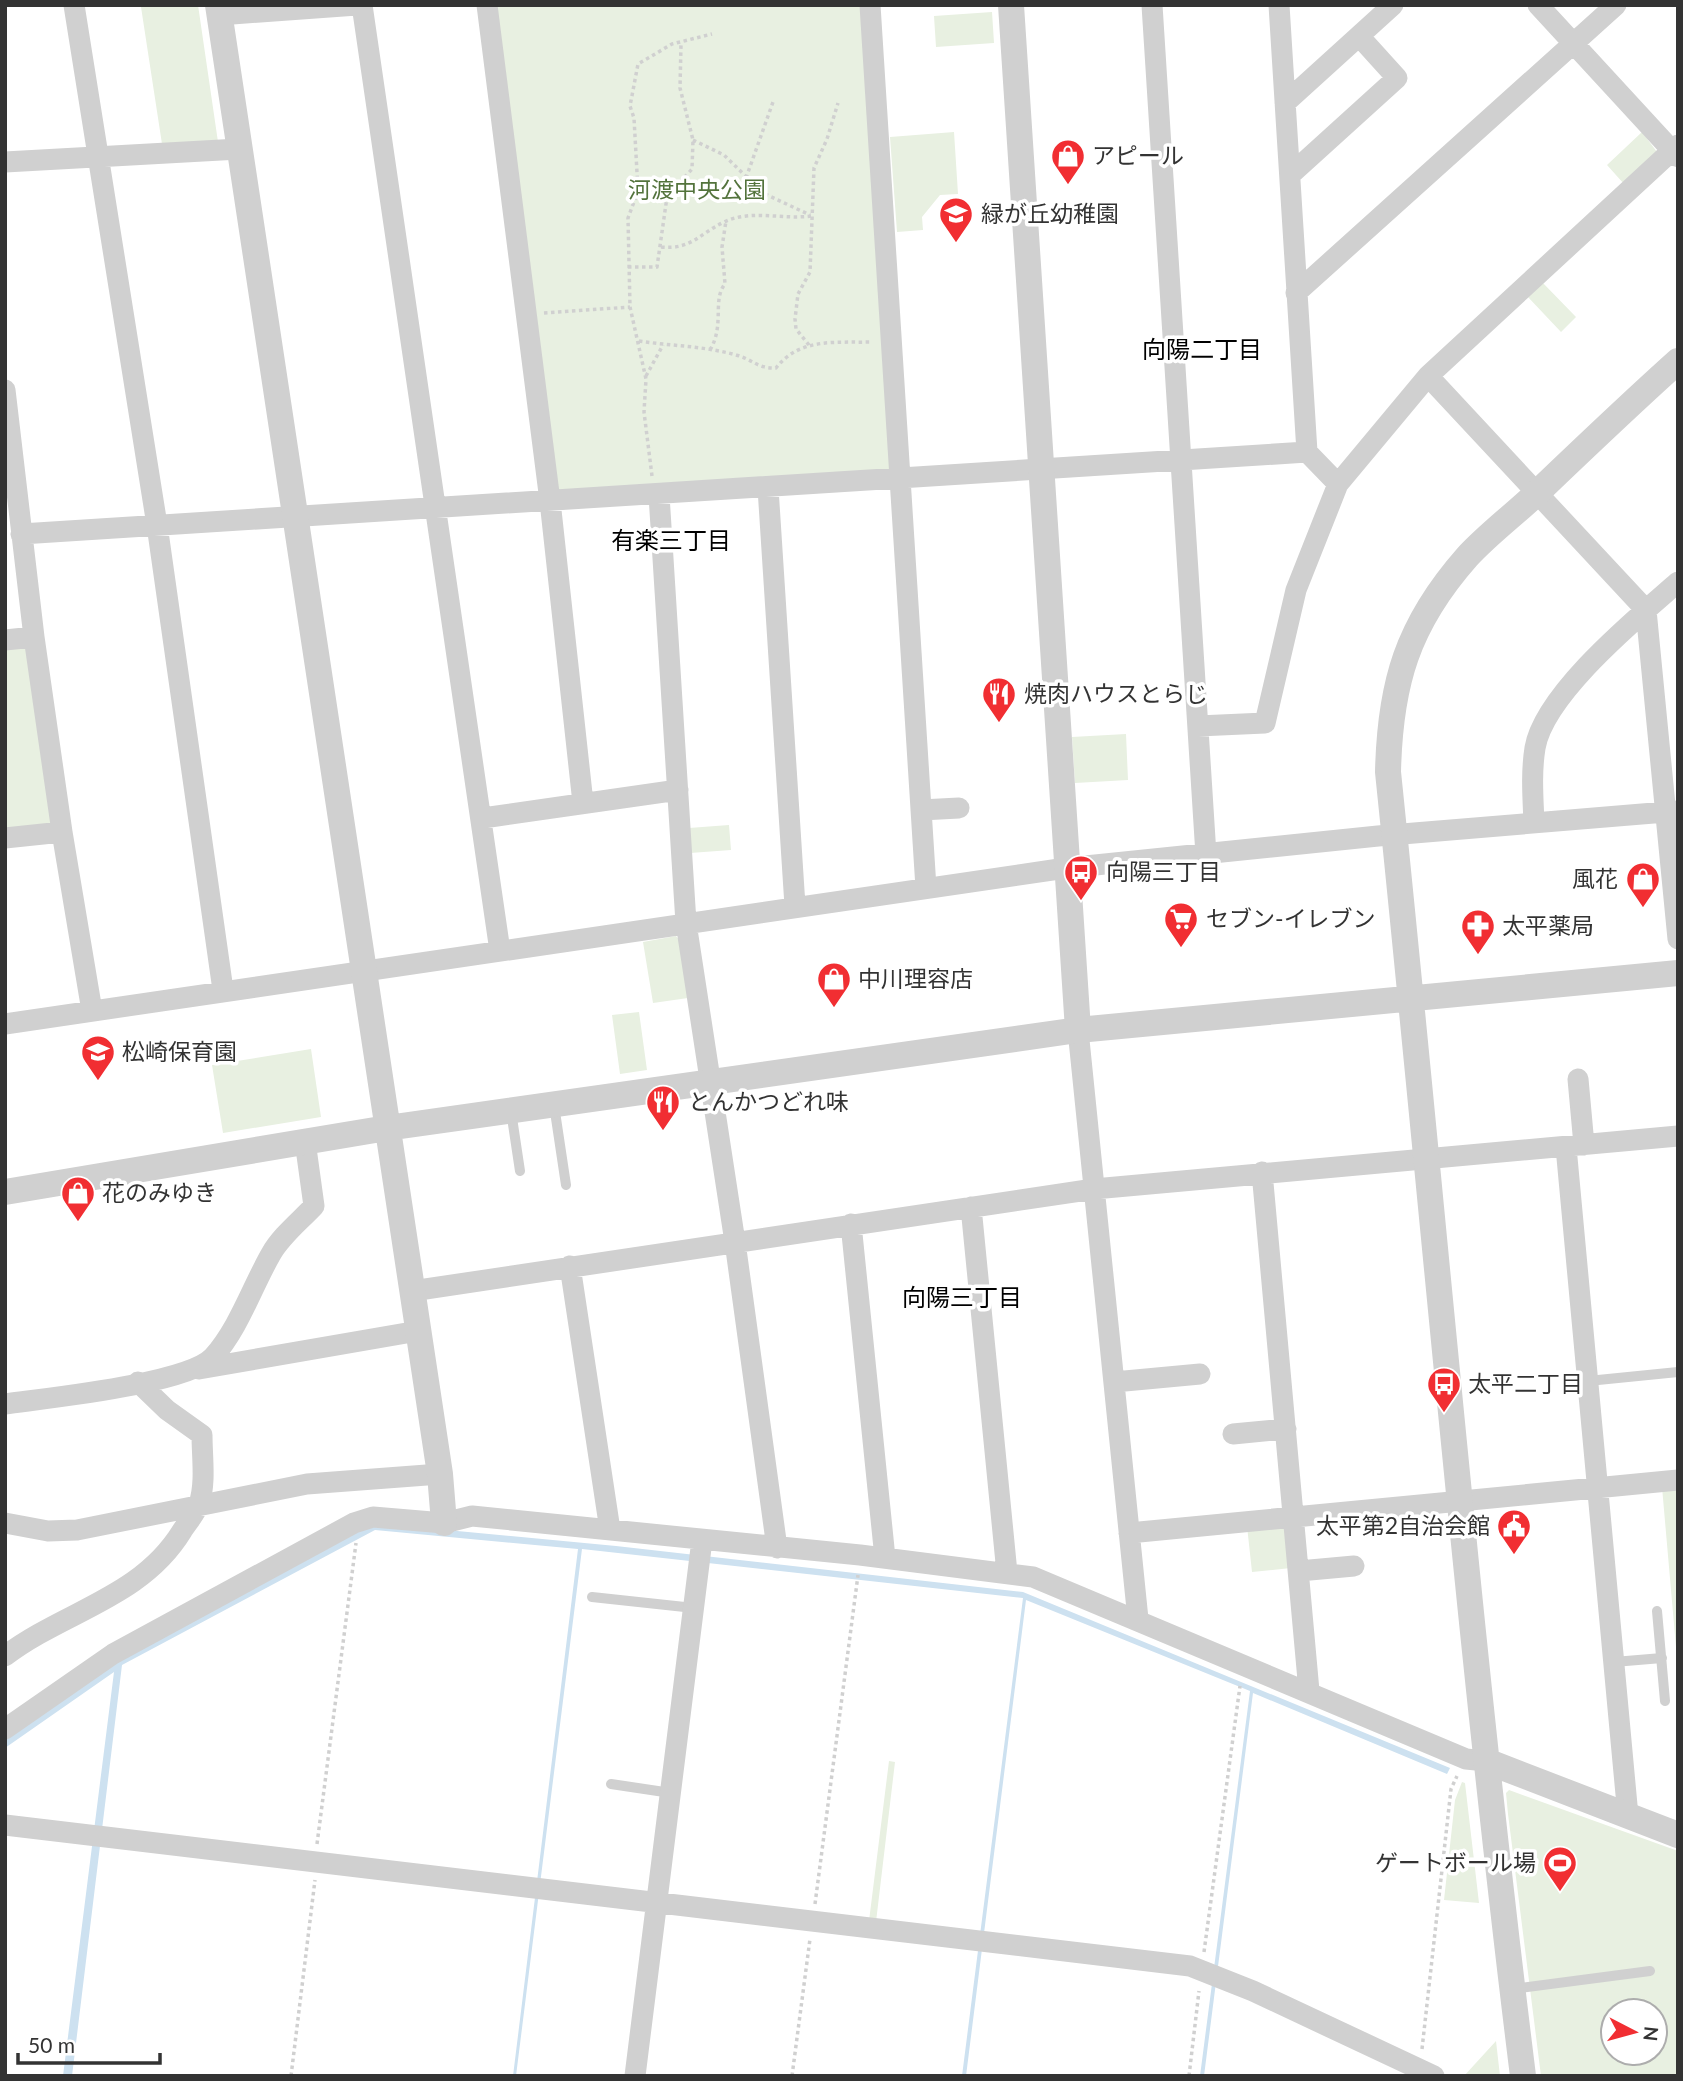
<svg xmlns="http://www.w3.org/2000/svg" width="1683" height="2081" font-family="Lato,'Noto Sans JP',sans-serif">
	<rect width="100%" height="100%" fill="#fff"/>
	<path fill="#e8f0e1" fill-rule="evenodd" d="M156 5H198L218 142 162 144 141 7Z
		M487 5H870L901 479 550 501Z
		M992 12 994 43 936 47 934 16Z
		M954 132 958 194 940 195 922 217 923 230 897 232 890 137Z
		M1642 132 1657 152 1624 184 1607 165Z
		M1542 282 1576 317 1561 332 1527 296Z
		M34 637 62 832 5 838V640Z
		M1126 734 1128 780 1075 783 1072 737Z
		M729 825 731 850 690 853 689 828Z
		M676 936 680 941 688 998 653 1003 643 942Z
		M639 1012 647 1070 620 1074 612 1015Z
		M311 1049 321 1117 223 1133 212 1065Z
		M1678 1485V1670L1662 1487Z
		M1287 1521 1291 1568 1252 1572 1247 1526Z
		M889 1761 895 1762 876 1922 869 1921Z
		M1462 1782 1465 1783 1479 1903 1444 1900 1455 1800Z
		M1509 1790 1678 1851V2076H1541L1508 1814 1506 1793ZM1613 2011H1655V2053H1613Z
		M1496 2041 1500 2076H1464Z"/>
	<path fill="#cde1f0" d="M373 1523 616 1546 1023 1592 1450 1768 1447 1774 1253 1693 1204 2076H1200L1250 1691 1026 1600 966 2076H962L1023 1598 582 1549 516 2076H513L578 1549 375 1530 122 1665 72 2076H63L114 1672 5 1748V1740L123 1658Z"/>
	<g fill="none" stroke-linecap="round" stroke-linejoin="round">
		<path stroke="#d0d0d0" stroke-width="3.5" stroke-dasharray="3.5 3.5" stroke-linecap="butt" d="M693 140 724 155 763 193 810 215
			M746 178 773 102
			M661 247C691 250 699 234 724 222 751 209 783 220 811 216
			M628 267H657L667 197 692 169 693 140 680 88 681 44
			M544 313 630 307
			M639 341C671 346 705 346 736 355 752 359 758 369 776 368 800 337 836 343 872 342
			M809 345 796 329 795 319 798 294 810 272 814 168 827 139 838 103
			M710 350C725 325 712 300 725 284L722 247 726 221
			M646 376 663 345
			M652 476 644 412 646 379 630 307 628 218 638 191 634 118 630 106 638 64 672 44 712 34
			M317 1844 356 1543
			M815 1904 858 1575
			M1204 1952 1240 1686
			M1422 2049 1451 1789 1457 1776
			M291 2076 315 1880
			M792 2076 810 1939
			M1189 2076 1199 1991"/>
		<path stroke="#d0d0d0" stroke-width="10" d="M554 1105 566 1185
			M511 1111 520 1171
			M1588 1381 1678 1372
			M592 1597 694 1608
			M1657 1611 1665 1701
			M1614 1662 1662 1658
			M611 1784 671 1793
			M1512 1989 1650 1971"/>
		<path stroke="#d0d0d0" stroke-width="21" d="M74 5 157 525 223 990
			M362 5 500 951
			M487 5 550 501 583 803
			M870 5 926 888
			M1152 5 1206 855
			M1279 5 1307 452 1338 484
			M1538 5 1678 157
			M219 15 357 5
			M1285 103 1393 5
			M5 162 239 149
			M1290 175 1397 78 1359 36
			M1296 293 1616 5
			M1428 376 1646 610 1678 939
			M5 390 34 637
			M768 488 795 906
			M659 495 686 923 735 1242 777 1548
			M21 534 1307 452
			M5 640 34 637 62 832 5 838
			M1198 726 1265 723 1296 590 1338 484 1428 376 1678 145
			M921 810 959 808
			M483 818 678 790
			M1534 823C1533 798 1531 773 1535 748 1544 694 1637 618 1678 582
			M62 832 92 1011
			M5 1024 1066 868 1378 836 1678 811
			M1078 1030 1138 1619
			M1578 1079 1584 1145
			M1566 1147 1628 1816
			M1262 1172 1309 1691
			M971 1207 1007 1573
			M851 1224 885 1558
			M570 1266 610 1530
			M412 1291 1094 1189 1678 1136
			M199 1369 418 1331
			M1114 1382 1200 1374
			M5 1404C47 1398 187 1384 213 1357 239 1328 252 1287 271 1254 281 1236 300 1221 314 1206L305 1141
			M1233 1434 1286 1429
			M5 1523 48 1531 77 1530 307 1484 440 1474
			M1129 1533 1678 1480
			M1299 1571 1354 1566
			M5 1656C64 1611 141 1598 182 1531 187 1523 196 1513 199 1504 206 1483 202 1457 202 1435L167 1410 138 1382
			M5 1729 113 1654 354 1523 373 1517 444 1523 472 1516 860 1555 1033 1577 1466 1759 1486 1761
			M5 1825 1190 1966 1253 1991 1434 2076
			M635 2076 702 1540"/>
		<path stroke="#d0d0d0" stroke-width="26" d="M218 5 440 1474 444 1523
			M1011 5 1078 1030
			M5 1192 387 1128 1078 1030 1678 973
			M1486 1761 1678 1835
			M1523 2076C1469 1642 1433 1207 1388 772 1390 684 1407 625 1467 557 1488 534 1515 514 1538 492 1584 448 1630 404 1678 361"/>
	</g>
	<defs>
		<g id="shop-pin" transform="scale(1.75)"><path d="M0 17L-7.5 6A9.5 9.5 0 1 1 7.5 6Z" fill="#f12e32" stroke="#fff"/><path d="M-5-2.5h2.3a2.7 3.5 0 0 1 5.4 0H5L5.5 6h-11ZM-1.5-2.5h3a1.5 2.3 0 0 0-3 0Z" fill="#fff"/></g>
		<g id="school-pin" transform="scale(1.75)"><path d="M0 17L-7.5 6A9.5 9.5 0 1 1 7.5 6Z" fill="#f12e32" stroke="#fff"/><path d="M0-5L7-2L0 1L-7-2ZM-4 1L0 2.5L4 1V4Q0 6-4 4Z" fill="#fff"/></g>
		<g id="restaurant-pin" transform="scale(1.75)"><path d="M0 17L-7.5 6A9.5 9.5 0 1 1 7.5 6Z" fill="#f12e32" stroke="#fff"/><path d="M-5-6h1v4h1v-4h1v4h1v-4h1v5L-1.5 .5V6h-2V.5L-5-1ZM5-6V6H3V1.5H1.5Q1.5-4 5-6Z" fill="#fff"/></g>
		<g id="bus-pin" transform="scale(1.75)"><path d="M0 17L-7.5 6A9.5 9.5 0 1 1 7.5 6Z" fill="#f12e32" stroke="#fff"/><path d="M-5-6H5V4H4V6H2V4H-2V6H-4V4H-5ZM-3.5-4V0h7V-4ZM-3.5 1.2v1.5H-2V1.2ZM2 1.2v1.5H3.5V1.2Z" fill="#fff"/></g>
		<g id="supermarket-pin" transform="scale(1.75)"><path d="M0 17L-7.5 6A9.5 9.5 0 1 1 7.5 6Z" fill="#f12e32" stroke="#fff"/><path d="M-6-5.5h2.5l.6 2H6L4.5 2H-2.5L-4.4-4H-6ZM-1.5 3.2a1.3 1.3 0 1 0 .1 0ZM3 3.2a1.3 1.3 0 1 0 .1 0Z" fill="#fff"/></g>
		<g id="pharmacy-pin" transform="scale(1.75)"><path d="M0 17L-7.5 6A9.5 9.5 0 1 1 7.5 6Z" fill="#f12e32" stroke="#fff"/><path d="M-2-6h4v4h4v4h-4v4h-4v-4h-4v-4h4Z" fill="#fff"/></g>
		<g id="civic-pin" transform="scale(1.75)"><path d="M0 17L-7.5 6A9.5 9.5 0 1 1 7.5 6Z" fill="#f12e32" stroke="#fff"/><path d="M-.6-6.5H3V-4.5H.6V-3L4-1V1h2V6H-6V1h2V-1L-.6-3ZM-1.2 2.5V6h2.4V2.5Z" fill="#fff"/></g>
		<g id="stadium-pin" transform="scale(1.75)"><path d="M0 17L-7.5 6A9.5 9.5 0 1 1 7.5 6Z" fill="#f12e32" stroke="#fff"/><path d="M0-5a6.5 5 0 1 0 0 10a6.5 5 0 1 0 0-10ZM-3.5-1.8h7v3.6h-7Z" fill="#fff"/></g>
	</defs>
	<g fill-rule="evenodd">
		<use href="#shop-pin" x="1068" y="156"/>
		<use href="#school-pin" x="956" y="214"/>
		<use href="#restaurant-pin" x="999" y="694"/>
		<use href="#bus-pin" x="1081" y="872"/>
		<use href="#shop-pin" x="1643" y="879"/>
		<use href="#supermarket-pin" x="1181" y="919"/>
		<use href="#pharmacy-pin" x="1478" y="926"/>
		<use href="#shop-pin" x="834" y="979"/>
		<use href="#school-pin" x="98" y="1052"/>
		<use href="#restaurant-pin" x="663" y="1102"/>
		<use href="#shop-pin" x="78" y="1193"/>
		<use href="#bus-pin" x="1444" y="1384"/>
		<use href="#civic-pin" x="1514" y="1526"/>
		<use href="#stadium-pin" x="1560" y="1863"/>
	</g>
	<g text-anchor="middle" stroke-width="7" stroke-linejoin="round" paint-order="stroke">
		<g font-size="23" fill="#333" stroke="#fff" text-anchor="start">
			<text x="1092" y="164">アピール</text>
			<text x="981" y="222">緑が丘幼稚園</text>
			<text x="1024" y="702">焼肉ハウスとらじ</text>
			<text x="1106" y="880">向陽三丁目</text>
			<text x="1618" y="887" text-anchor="end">風花</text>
			<text x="1206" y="927">セブン-イレブン</text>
			<text x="1502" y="934">太平薬局</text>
			<text x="858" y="987">中川理容店</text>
			<text x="122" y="1060">松崎保育園</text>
			<text x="688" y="1110">とんかつどれ味</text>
			<text x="102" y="1201">花のみゆき</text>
			<text x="1468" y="1392">太平二丁目</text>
			<text x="1490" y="1534" text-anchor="end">太平第2自治会館</text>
			<text x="1536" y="1871" text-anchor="end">ゲートボール場</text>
		</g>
		<g font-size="23" fill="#53733c" stroke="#fff">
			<text x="697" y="198">河渡中央公園</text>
		</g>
		<g font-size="24" fill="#000" stroke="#fff">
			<text x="1202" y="358">向陽二丁目</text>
			<text x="671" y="549">有楽三丁目</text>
			<text x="962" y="1306">向陽三丁目</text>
		</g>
	</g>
	<rect width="1683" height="2081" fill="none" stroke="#333333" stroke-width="14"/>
	<g transform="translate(1634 2032) rotate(96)"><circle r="33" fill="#ffffff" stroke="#adadad" stroke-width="2"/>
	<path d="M0-5L12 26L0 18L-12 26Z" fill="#f12e32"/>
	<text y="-10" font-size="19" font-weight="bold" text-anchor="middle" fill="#333333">N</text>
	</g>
	<path d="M18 2053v10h142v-10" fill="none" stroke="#333333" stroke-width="3.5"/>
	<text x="28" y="2053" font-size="21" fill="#333333" stroke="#ffffff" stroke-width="5" paint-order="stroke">50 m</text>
</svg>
